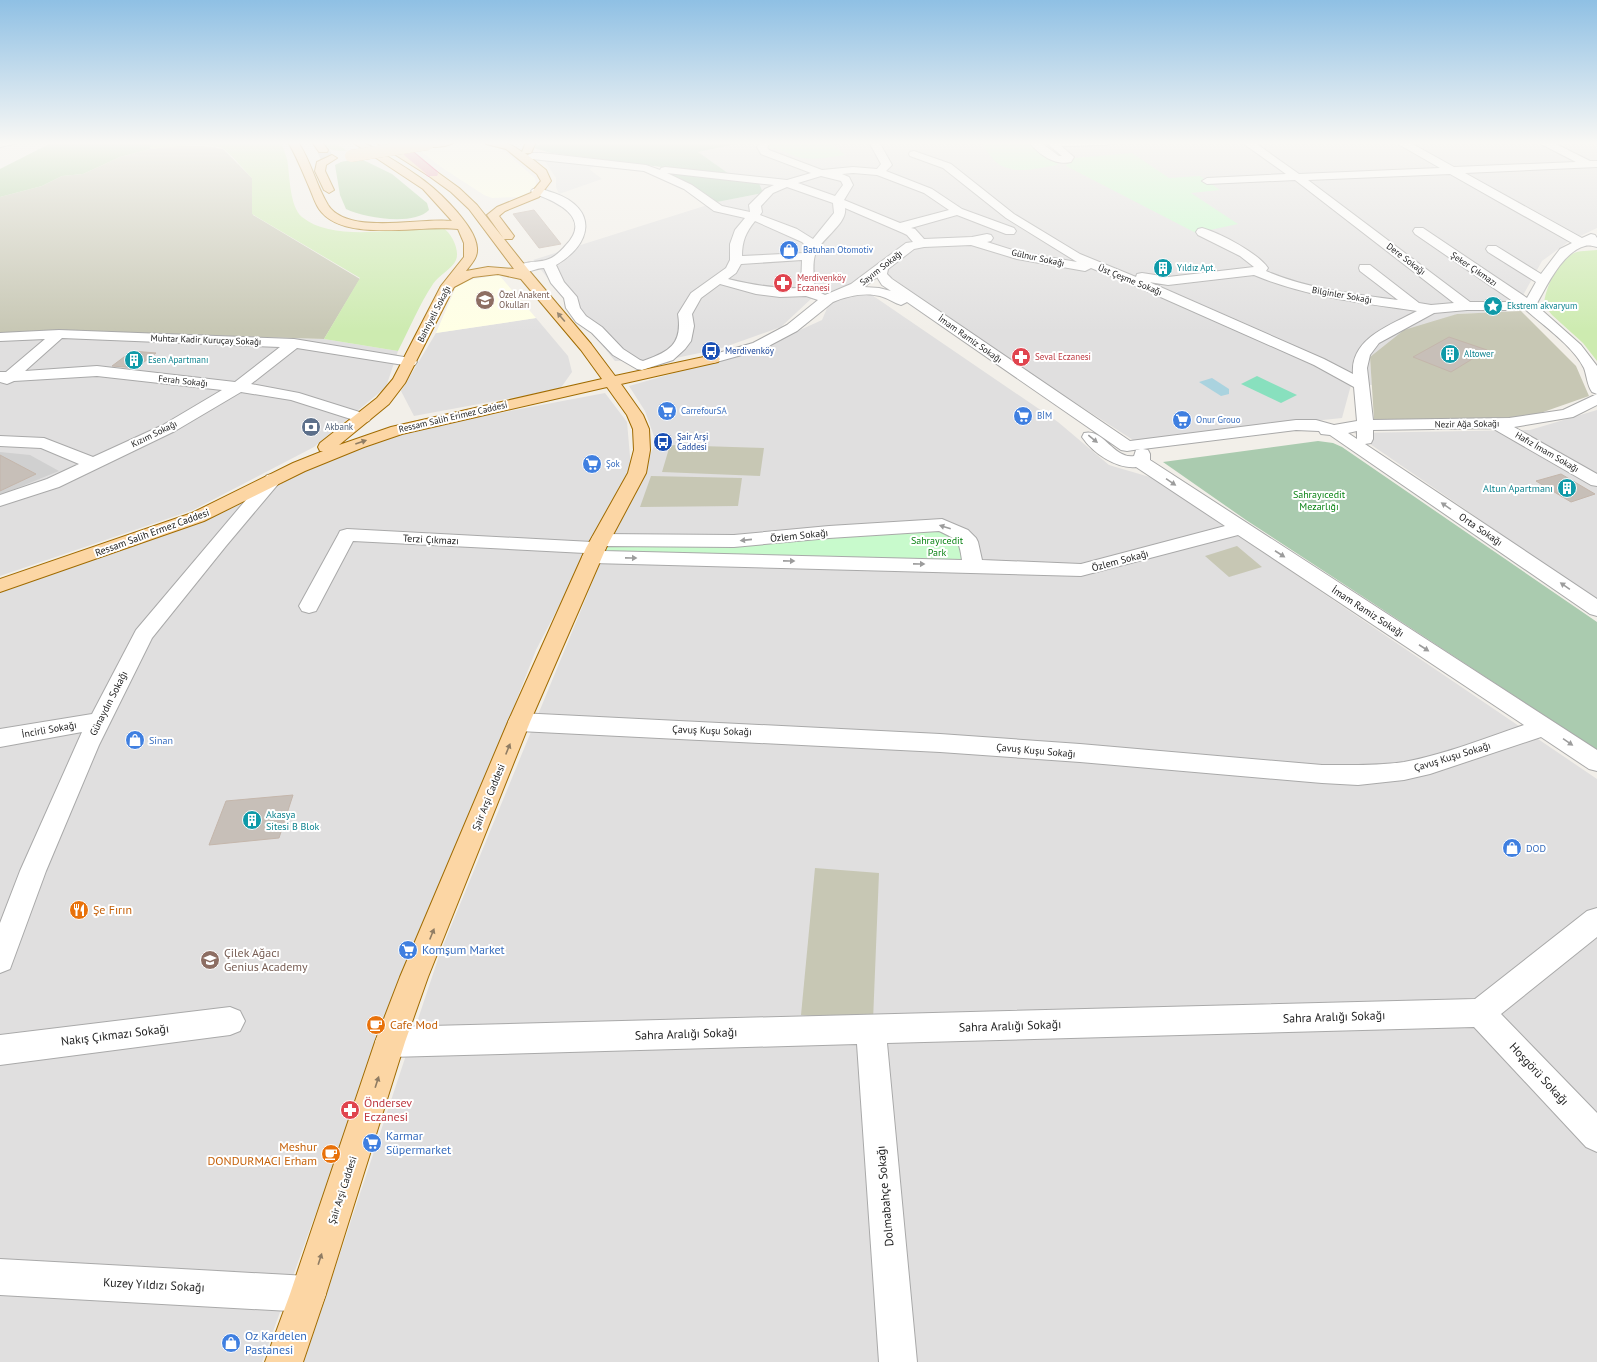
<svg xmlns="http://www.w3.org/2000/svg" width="1597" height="1362" font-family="'PT Sans',sans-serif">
	<rect width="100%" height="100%" fill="#f2efe9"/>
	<path fill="#e0dfdf" d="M741 142H759L758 145 769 149 777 148 799 157 844 155 830 142H1597V228L1568 242 1542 261 1521 299V311L1457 314 1370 357 1372 385H1351L1342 418 1133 440 984 344 884 272 812 298 781 327 719 349 666 360 615 361 533 260 717 202 763 193 732 176 697 152 741 143Z
		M869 293 1058 422 1109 465 1153 478 1597 779V1362H304L440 953 609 542 656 442 645 411 629 386 758 349 822 320 831 299Z
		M536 318 568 356 572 372 560 389 414 416 401 391 436 333Z
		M69 331 324 339 398 351 386 387 314 447 193 510 0 576V334Z
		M605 393 627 422 631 468 536 650 314 1218 262 1362H0V592L188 526 342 454 420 428Z
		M1597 410V600L1354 433 1530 430Z"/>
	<path fill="#ffffe5" d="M480 143 494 146 504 151 535 178 536 185 533 190 520 197 492 198 484 195 441 167 418 149 451 144Z
		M499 275 536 318 436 333 458 282Z"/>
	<path fill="#d0d0d0" d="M0 452 30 455 59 471 0 495Z"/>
	<path fill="#c7c7b4" d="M176 146H205L223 149 252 178 253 215 360 279 324 339 69 331 0 334V197L42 186 62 176 83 174 120 157 150 149Z
		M1521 311 1576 366 1589 396 1529 417 1509 419H1374L1370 357 1404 330 1457 314Z
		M670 445 764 448 760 476 662 472Z
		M651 476 742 478 738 506 640 507Z
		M1237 546 1262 567 1229 577 1205 556Z
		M815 868 879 873 873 1021 801 1015Z"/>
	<path fill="#cdebb0" d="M152 142H281C283 147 285 153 287 159 290 174 289 206 302 217 327 238 377 232 407 229 416 227 435 224 443 228 452 233 460 251 456 260 453 268 438 276 433 284 420 303 409 330 398 351L324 339 360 278 252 214V178C243 169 234 157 224 149 212 141 165 147 150 149Z
		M321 142C333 142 338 144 347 151 333 151 331 151 321 142Z
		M1597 250V361L1583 343 1552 315 1544 305C1545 288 1557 263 1572 254 1579 250 1589 251 1597 250Z"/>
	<path fill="#add19e" d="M53 142H152L150 149 120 157 83 174 62 176 42 186 0 197V169Z
		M359 158 392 174 427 203 429 210C414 226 364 218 346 209L340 195 335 165 341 162Z"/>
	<path fill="#aacbaf" d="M557 142H741V143L698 152 732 176 551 153 534 148 537 145Z
		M661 171 759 183 763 193 717 202 695 187Z
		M1318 441 1333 443 1342 447 1597 622V750L1246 520 1163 462Z"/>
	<path fill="#c8facc" d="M769 142H830L845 155C832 157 810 161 798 157 787 154 781 147 769 149L766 145Z
		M981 142H1028L1042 152 1058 162 1057 165C1037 168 1014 176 996 162 990 157 986 148 981 142Z
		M1132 153 1169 178 1200 176 1220 190 1191 193 1238 224 1196 233 1066 166 1068 161 1075 158Z
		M941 527 956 535 968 564 605 555 609 542Z"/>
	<path fill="#88e0be" d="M1257 376 1297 395 1281 403 1241 384Z"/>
	<path fill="#e2e2e2" d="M556 158 598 164 589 169 602 179 559 194 556 187V178L545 161Z"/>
	<path fill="#aad3df" d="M1212 378 1229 389V394L1221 396 1199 382Z"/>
	<path fill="#c7bfb8" stroke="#c4b6ab" d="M534 210 561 244 539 248 513 214Z
		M1449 337 1487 350 1451 372 1413 357Z
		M132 351 156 353 136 368 112 366Z
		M0 455 36 474 0 491Z
		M1561 474 1595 494 1571 502 1536 481Z
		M293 795 279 838 209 845 226 801Z"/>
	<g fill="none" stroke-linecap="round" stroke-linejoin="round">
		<path stroke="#c8c6c1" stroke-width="12" stroke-dasharray="12 5.5" stroke-linecap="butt" d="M323 150 330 165"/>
		<g stroke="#a9a9a9" stroke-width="2">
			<path id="minor" d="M0 142H15L14 144 0 147Z
				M761 142H771L767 147 769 150 822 170 853 167 877 169 881 164 869 142H879L892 165 886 171 932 189 962 209 1014 228 1016 231 1014 234H1006L957 215 911 228 915 229 924 239 972 237 987 234 991 235 993 238 991 241 987 242 1019 252 1077 262 1006 218 943 168 910 156 909 154 910 152 914 151 951 164 1014 214 1080 254 1136 277 1137 274 1142 273 1168 277 1254 267 1240 256 1198 235 1196 232 1198 229 1202 228C1220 233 1258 253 1268 268L1266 271C1308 289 1354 294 1398 300L1360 271 1359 268 1360 265H1370L1419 303 1431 305 1454 303 1295 180 1207 184 1202 181 1207 178 1286 174 1244 144 1243 142H1254L1299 174 1440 168 1398 144 1397 142H1409L1454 167 1576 162 1541 144 1540 142H1552L1590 161H1597V167L1465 173 1582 238 1591 234 1595 235 1597 238V247C1593 246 1588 245 1585 246 1562 252 1547 286 1536 305L1581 345 1597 366V394L1592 392C1587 385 1587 376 1584 368 1573 346 1544 326 1526 310H1467L1434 313 1379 343 1370 355 1367 368 1373 420 1509 418 1563 410 1597 394V405L1573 417 1514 427 1597 474V486L1591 485 1492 428 1373 430V439L1371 443 1365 444 1597 599V616L1590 614 1330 435 1321 434 1319 431 1296 430 1143 449 1148 450 1150 454V460L1597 750V771L1589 769 1541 737 1430 774 1404 780 1358 785 1322 783 1080 762 940 752 519 731 511 728 508 722 511 716 519 713 940 734 1080 744 1322 765C1349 765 1377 766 1404 762 1443 755 1486 738 1524 725L1238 535 1081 576 592 563 585 561 582 557 585 553 353 541 316 611 309 613 302 611 299 606 338 535 340 531 347 529 592 542 591 540 593 536 600 534 734 535 829 526 942 519 968 530 976 538 978 542 982 560 1081 564 1225 526 1136 467C1116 469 1093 453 1082 437L1084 433C1104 428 1113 459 1134 456L1136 450 1140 449 1127 451 1121 450 907 302 901 305C894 303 888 298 880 296 865 292 847 296 833 302L797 331 763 349 713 363 708 362 706 359 708 356 753 343 787 325 818 300 806 296 780 297 756 294 720 284 701 298 692 314 694 326 691 341 685 349 673 360 642 370 637 369 613 355 592 333 576 322 566 308 564 298 551 283 544 268C535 268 525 275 516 273L515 270C521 260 536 263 546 260 554 258 561 251 566 245 593 217 555 201 533 193L531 191 533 189C540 187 547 191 554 193 599 209 592 244 556 265L564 282 577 297 580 308 586 316 602 327 623 349 640 360 643 361C669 352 683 344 678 314L691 293 726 268 730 260V244L735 230 745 218 714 211 684 189 644 171 532 159 527 156 532 153H542L646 165 660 170 661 168 665 167 787 180 811 173 761 154 757 147ZM667 173 774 185 765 189 749 205 750 212 722 206 692 185ZM853 173 877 175 924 193 949 210 900 223 844 200 853 185 849 177 842 174ZM1450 174 1572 243 1560 249 1541 274 1496 246H1488L1486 249 1488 252 1536 282 1527 298 1423 228H1415L1413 231 1415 234 1514 302H1470L1308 180ZM821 176 841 181 843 185 835 196 798 183ZM787 187 833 203 834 213 813 239 797 229 760 215 762 212 761 206 773 193ZM845 208 903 233 907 235 913 242 906 243 851 284 825 295 815 290C814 280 812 265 815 255 819 240 848 224 845 208ZM755 221 802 242 807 247 804 253 742 256C742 241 746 232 755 221ZM971 245 1017 259 1085 271 1091 268 1138 287 1314 365 1354 387 1357 421 1334 425 1316 420H1296L1130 441 892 279 887 274 888 269 914 249 924 247ZM802 260 801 288C775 289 753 285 728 279L736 273 741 264ZM1254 275C1306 297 1362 303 1417 311 1391 325 1350 338 1353 374L1324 359 1149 282 1168 285ZM877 277 882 285 891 291 879 288 864 287ZM1357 431V439L1348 433ZM939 531C958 540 959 539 962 560L603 551 606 548 604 546 734 547 829 538Z
				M1029 142H1040L1059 156H1062L1045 142H1112L1107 145 1061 146 1074 157 1071 162C1055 166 1038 154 1029 142Z
				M59 330 294 339 410 358 415 359 417 362 415 365 410 366 297 348 251 384 299 393 369 415 371 418 369 421 363 423 357 421 291 400 241 392 175 431 59 487 0 506V495L47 479 79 464 41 448 0 446V436L44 438 93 457 163 425 222 390 97 376 14 381 7 384 0 382V372H6L45 339 0 341V333ZM62 338 280 347 235 382 97 366 25 371Z
				M273 474 279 475 282 479 279 483 226 546 152 638 99 745 46 871 10 969 0 973V923L20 871 82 732 0 747V729L92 714 136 630 267 475Z
				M1597 908V937L1501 1014 1597 1113V1152L1586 1147 1474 1027 887 1043 917 1362H879L857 1044 390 1057 379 1052 375 1042 379 1032 390 1027 1475 999 1587 911Z
				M230 1007 240 1011 245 1021 240 1031 230 1035 0 1065V1035Z
				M0 1259 308 1276 321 1281 326 1294 321 1307 308 1312 0 1295Z"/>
		</g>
		<g stroke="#a06b00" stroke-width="2">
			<path id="major" d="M288 142H298C311 161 316 185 328 205 348 236 421 217 452 221L423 189 352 142C365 140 374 149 385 155 415 173 435 186 458 213 466 223 476 235 477 248 478 258 471 264 466 271L488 267 514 269 469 209 451 192 429 176 375 142H386L437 172 459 188 477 205 531 273 591 344 615 376 713 355 718 356 720 359 718 362 621 384 643 415 649 429 650 450 646 473 606 548 530 722 428 977 405 1042 326 1294 303 1362H265L290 1294 375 1042 400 977 508 722 586 548 628 473 634 450 633 429 627 415 607 387 402 434 364 447 305 471 204 521 0 592V579L192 513 293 463 323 451H320L318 447 320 443 377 398 393 379 441 286 464 257V243L458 229C421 224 343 244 319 209 315 203 313 196 310 189 303 173 297 157 288 142ZM498 274 521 279 581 350 602 379 391 427 339 445 389 404 405 383 454 287 473 277Z
				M312 142H322L328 150 327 152H319Z
				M424 142H454C449 147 432 148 424 146L423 144Z
				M485 142C499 140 511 143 522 152L526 142H536L531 153H525L546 170 551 181 539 197 505 211 499 216 514 236 512 239H504L487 215 497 207 531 193 541 181 537 174 506 149 486 144Z
				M332 155 337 158 326 165 325 171 334 190 329 193 324 190 315 171 317 162Z"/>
		</g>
		<g stroke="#dc2a67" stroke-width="2">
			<path id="highway" d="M394 142H404L413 152 437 172 438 174 437 176H429L405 156Z"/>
		</g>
		<use href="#minor" fill="#fff" fill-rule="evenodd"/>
		<use href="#major" fill="#fcd6a4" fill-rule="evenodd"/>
		<use href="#highway" fill="#e892a2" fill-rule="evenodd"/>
		<g stroke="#a06b00" stroke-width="12" stroke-linecap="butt">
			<path id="major-bridge" d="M351 156 428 144"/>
		</g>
		<use href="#major-bridge" stroke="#fcd6a4" stroke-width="12"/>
	</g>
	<defs><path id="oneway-solid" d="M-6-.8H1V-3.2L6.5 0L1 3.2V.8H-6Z"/></defs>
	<g fill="#8f7c63">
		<use href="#oneway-solid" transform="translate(561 317) rotate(-130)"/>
		<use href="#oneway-solid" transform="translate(361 442) rotate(-19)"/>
		<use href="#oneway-solid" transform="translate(508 749) rotate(-68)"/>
		<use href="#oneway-solid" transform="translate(432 934) rotate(-68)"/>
		<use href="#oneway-solid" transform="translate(377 1082) rotate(-72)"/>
		<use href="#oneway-solid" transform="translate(320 1259) rotate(-72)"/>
	</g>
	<g fill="#9c9c9c">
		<use href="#oneway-solid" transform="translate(1093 439) rotate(39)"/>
		<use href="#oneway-solid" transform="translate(1171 482) rotate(34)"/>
		<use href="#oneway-solid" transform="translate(1446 506) rotate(-146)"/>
		<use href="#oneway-solid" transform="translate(945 527) rotate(-163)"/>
		<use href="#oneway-solid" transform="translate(746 540) rotate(174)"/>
		<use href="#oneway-solid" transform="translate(1280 554) rotate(33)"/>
		<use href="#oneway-solid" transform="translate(631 558) rotate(1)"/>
		<use href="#oneway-solid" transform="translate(789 561) rotate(1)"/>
		<use href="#oneway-solid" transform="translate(919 564) rotate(1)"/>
		<use href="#oneway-solid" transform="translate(1565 586) rotate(-145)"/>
		<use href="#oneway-solid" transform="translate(1424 648) rotate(33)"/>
		<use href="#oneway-solid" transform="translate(1568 742) rotate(34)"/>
	</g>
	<linearGradient id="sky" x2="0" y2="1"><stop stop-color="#8fc0e4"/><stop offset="0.43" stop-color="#f9f8f5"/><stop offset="1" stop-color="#f9f8f5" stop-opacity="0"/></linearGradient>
	<rect width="1597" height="332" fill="url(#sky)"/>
	<defs>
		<g id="shop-disc" transform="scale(1)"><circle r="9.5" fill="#3f7fe0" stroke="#fff"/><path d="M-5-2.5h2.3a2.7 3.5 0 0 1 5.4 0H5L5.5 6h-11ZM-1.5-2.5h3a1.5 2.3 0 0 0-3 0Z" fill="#fff"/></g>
		<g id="building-disc" transform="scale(1)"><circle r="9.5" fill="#0f9aa8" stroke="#fff"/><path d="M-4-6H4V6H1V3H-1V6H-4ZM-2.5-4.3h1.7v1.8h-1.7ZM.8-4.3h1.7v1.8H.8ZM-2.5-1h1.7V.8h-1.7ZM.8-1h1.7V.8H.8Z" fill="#fff"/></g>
		<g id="pharmacy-disc" transform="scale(1)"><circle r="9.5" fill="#e0444e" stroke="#fff"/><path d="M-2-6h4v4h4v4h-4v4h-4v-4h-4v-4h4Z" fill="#fff"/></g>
		<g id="school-disc" transform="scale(1)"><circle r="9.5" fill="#8d6e63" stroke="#fff"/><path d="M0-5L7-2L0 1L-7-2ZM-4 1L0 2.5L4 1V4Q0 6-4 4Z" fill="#fff"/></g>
		<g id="sight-disc" transform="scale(1)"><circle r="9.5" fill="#0f9aa8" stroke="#fff"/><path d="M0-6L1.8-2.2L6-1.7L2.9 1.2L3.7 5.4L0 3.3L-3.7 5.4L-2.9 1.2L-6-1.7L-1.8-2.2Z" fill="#fff"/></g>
		<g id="bus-disc" transform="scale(1)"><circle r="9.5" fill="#1a4fb4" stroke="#fff"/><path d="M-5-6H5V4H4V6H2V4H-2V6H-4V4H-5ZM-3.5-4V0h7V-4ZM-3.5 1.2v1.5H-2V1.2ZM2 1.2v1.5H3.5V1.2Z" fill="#fff"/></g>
		<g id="supermarket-disc" transform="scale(1)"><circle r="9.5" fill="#3f7fe0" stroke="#fff"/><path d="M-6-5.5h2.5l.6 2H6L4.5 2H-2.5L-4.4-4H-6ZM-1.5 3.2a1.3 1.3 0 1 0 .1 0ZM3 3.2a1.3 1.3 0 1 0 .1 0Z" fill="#fff"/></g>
		<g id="bank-disc" transform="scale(1)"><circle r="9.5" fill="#5c6f8a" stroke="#fff"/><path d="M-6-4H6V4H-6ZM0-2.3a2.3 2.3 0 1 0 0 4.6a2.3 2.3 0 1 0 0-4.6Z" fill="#fff"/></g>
		<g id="restaurant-disc" transform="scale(1)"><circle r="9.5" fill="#e8710a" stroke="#fff"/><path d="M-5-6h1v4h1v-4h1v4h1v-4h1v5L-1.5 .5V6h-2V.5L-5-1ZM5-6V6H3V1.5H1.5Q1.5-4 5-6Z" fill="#fff"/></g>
		<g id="cafe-disc" transform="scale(1)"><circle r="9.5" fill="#e8710a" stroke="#fff"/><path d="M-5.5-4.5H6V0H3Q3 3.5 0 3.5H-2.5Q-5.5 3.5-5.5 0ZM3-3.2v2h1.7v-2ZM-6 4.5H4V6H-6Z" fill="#fff"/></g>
	</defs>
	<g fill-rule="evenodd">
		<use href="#shop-disc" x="789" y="250"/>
		<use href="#building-disc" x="1163" y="268"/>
		<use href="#pharmacy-disc" x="783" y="283"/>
		<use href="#school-disc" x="485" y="300"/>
		<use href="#sight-disc" x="1493" y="306"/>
		<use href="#bus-disc" x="711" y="351"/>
		<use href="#building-disc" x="1450" y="354"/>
		<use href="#pharmacy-disc" x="1021" y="357"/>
		<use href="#building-disc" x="134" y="360"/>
		<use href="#supermarket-disc" x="667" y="411"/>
		<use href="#supermarket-disc" x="1023" y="416"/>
		<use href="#supermarket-disc" x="1182" y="420"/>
		<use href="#bank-disc" x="311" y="427"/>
		<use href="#bus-disc" x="663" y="442"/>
		<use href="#supermarket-disc" x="592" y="464"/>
		<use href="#building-disc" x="1567" y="488"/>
		<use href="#shop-disc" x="135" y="740"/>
		<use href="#building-disc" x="252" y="820"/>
		<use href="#shop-disc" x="1512" y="848"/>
		<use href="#restaurant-disc" x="79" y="910"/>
		<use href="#supermarket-disc" x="408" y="950"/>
		<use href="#school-disc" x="210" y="960"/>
		<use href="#cafe-disc" x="376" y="1025"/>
		<use href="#pharmacy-disc" x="350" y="1110"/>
		<use href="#supermarket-disc" x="372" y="1143"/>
		<use href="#cafe-disc" x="331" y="1154"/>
		<use href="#shop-disc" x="231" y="1343"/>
	</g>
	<g text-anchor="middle" stroke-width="4" stroke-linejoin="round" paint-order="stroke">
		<g font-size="9" fill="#366cbe" stroke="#fff" text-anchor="start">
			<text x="803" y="253">Batuhan Otomotiv</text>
			<text x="681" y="414">CarrefourSA</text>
			<text x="1037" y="419">BİM</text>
			<text x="1196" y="423">Onur Grouo</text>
			<text x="606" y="467">Şok</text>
		</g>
		<g font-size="9" fill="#222" stroke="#fff">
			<text transform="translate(1038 258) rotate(12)" y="3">Gülnur Sokağı</text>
			<text transform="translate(1406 259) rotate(37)" y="3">Dere Sokağı</text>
			<text transform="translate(881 268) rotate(-38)" y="3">Sayım Sokağı</text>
			<text transform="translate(1474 269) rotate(34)" y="3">Şeker Çıkmazı</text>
			<text transform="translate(1130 280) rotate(22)" y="3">Üst Çeşme Sokağı</text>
			<text transform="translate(1342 295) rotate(10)" y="3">Bilginler Sokağı</text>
			<text transform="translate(434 314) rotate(-63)" y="3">Bahriyeli Sokağı</text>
			<text transform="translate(970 339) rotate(35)" y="3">İmam Ramiz Sokağı</text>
			<text transform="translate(206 340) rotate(2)" y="3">Muhtar Kadir Kuruçay Sokağı</text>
			<text transform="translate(183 381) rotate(6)" y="3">Ferah Sokağı</text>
			<text transform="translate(453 417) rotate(-13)" y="3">Ressam Salih Erimez Caddesi</text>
			<text transform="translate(1467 424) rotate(-1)" y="3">Nezir Ağa Sokağı</text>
			<text transform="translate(154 434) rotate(-26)" y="3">Kızım Sokağı</text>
			<text transform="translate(1547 452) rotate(30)" y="3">Hafız İmam Sokağı</text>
		</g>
		<g font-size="9" fill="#0d838f" stroke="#fff" text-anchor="start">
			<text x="1177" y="271">Yıldız Apt.</text>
			<text x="1507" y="309">Ekstrem akvaryum</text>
			<text x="1464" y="357">Altower</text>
			<text x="148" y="363">Esen Apartmanı</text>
		</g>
		<g font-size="9" fill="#be3a42" stroke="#fff" text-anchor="start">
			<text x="797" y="281">Merdivenköy<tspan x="797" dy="10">Eczanesi</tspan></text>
			<text x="1035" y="360">Seval Eczanesi</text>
		</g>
		<g font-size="9" fill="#785e54" stroke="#fff" text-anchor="start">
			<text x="499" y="298">Özel Anakent<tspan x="499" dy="10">Okulları</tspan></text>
		</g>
		<g font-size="9" fill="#164399" stroke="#fff" text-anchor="start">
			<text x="725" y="354">Merdivenköy</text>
			<text x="677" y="440">Şair Arşi<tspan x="677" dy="10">Caddesi</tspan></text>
		</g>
		<g font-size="9" fill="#4e5e75" stroke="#fff" text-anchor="start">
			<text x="325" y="430">Akbank</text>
		</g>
		<g font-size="10" fill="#0d838f" stroke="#fff" text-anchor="end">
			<text x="1553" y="492">Altun Apartmanı</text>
			<text x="266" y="818" text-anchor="start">Akasya<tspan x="266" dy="12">Sitesi B Blok</tspan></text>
		</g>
		<g font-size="10" fill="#0c8416" stroke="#fff">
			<text x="1319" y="498">Sahrayıcedit<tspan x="1319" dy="12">Mezarlığı</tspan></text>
			<text x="937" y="544">Sahrayıcedit<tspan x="937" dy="12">Park</tspan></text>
		</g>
		<g font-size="10" fill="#222" stroke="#fff">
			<text transform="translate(1481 529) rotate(34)" y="4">Orta Sokağı</text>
			<text transform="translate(152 532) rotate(-20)" y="4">Ressam Salih Ermez Caddesi</text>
			<text transform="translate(799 535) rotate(-6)" y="4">Özlem Sokağı</text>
			<text transform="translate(431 539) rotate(3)" y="4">Terzi Çıkmazı</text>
			<text transform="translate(1120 560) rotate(-15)" y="4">Özlem Sokağı</text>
			<text transform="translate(1368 611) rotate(33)" y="4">İmam Ramiz Sokağı</text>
			<text transform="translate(108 703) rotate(-63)" y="4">Günaydın Sokağı</text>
			<text transform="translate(49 729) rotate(-10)" y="4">İncirli Sokağı</text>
			<text transform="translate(712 730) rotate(2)" y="4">Çavuş Kuşu Sokağı</text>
			<text transform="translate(1036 750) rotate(5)" y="4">Çavuş Kuşu Sokağı</text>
			<text transform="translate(1452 756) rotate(-17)" y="4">Çavuş Kuşu Sokağı</text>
			<text transform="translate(488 797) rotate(-68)" y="4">Şair Arşi Caddesi</text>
			<text transform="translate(342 1190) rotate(-72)" y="4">Şair Arşi Caddesi</text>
		</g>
		<g font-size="10" fill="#366cbe" stroke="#fff" text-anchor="start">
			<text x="149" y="744">Sinan</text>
			<text x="1526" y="852">DOD</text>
		</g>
		<g font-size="12" fill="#c56008" stroke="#fff" text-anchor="start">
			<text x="93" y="914">Şe Fırın</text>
			<text x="390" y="1029">Cafe Mod</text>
			<text x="317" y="1151" text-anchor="end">Meshur<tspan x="317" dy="14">DONDURMACI Erham</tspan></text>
		</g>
		<g font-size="12" fill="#366cbe" stroke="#fff" text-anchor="start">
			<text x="422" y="954">Komşum Market</text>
			<text x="386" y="1140">Karmar<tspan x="386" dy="14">Süpermarket</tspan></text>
			<text x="245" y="1340">Oz Kardelen<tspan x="245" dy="14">Pastanesi</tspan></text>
		</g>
		<g font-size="12" fill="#785e54" stroke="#fff" text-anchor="start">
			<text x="224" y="957">Çilek Ağacı<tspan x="224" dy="14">Genius Academy</tspan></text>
		</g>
		<g font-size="12" fill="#222" stroke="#fff">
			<text transform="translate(1334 1017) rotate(-2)" y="4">Sahra Aralığı Sokağı</text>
			<text transform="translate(1010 1026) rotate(-2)" y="4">Sahra Aralığı Sokağı</text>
			<text transform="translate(686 1034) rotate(-2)" y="4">Sahra Aralığı Sokağı</text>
			<text transform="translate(115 1035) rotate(-7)" y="4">Nakış Çıkmazı Sokağı</text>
			<text transform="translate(1539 1074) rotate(47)" y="4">Hoşgörü Sokağı</text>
			<text transform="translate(885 1196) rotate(-95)" y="4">Dolmabahçe Sokağı</text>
			<text transform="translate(154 1285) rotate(3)" y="4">Kuzey Yıldızı Sokağı</text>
		</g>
		<g font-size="12" fill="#be3a42" stroke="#fff" text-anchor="start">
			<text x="364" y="1107">Öndersev<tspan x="364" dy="14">Eczanesi</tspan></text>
		</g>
	</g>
</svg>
